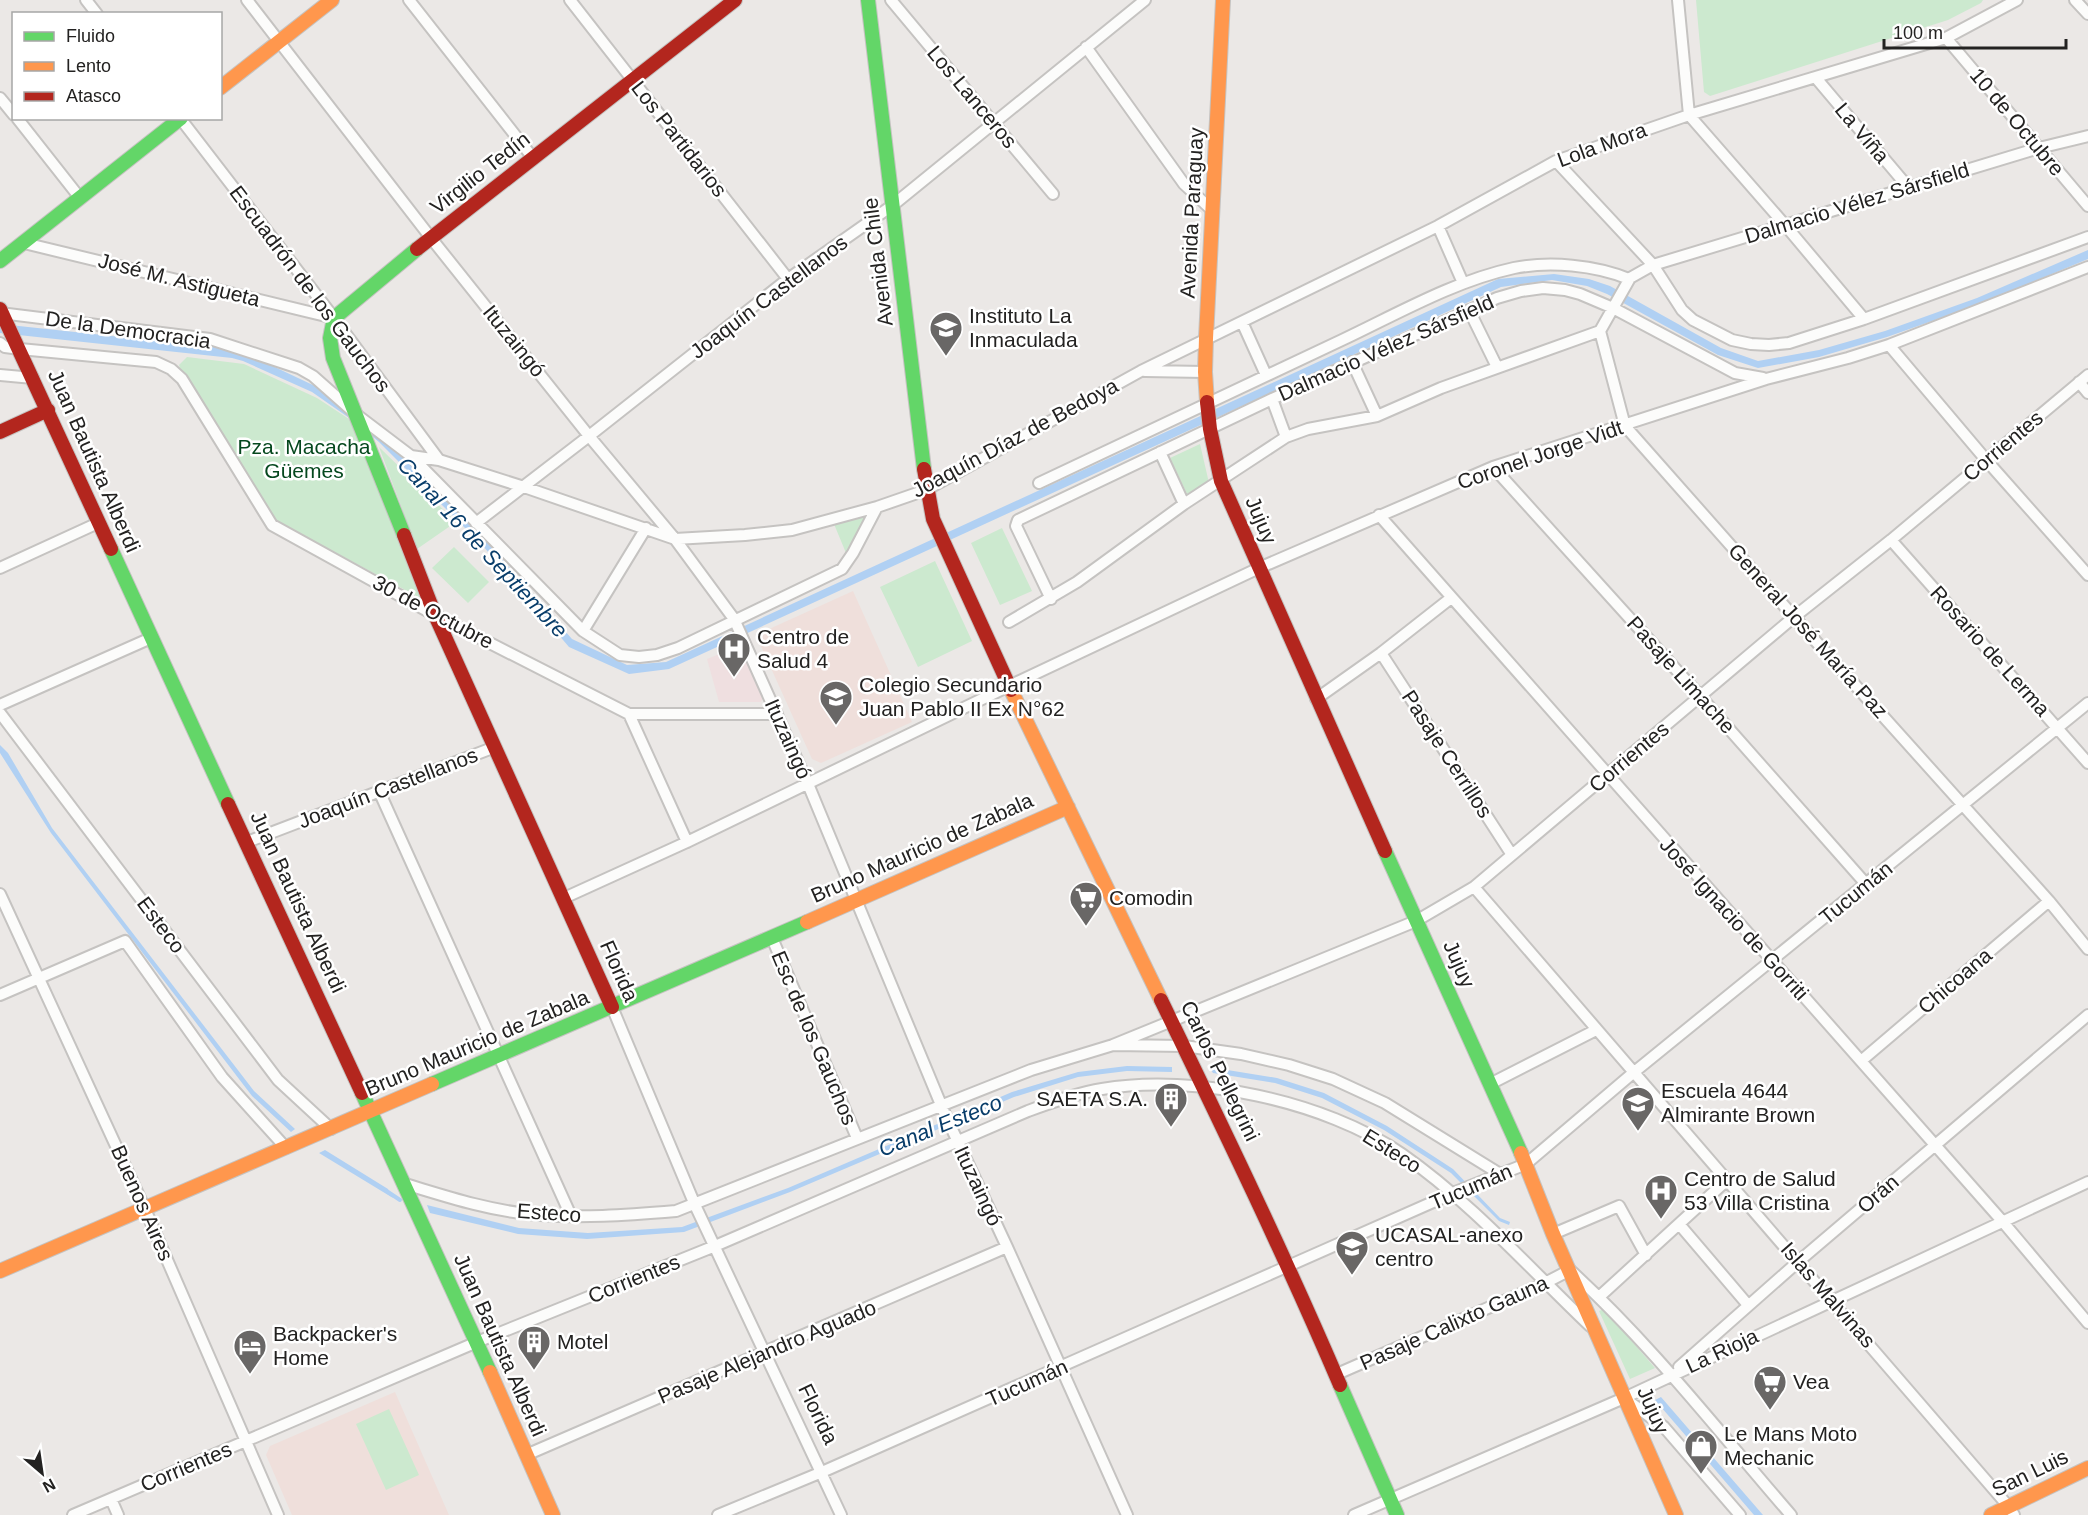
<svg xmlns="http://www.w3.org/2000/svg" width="2088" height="1515" font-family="Arial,sans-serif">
	<rect width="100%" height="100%" fill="#ebe8e6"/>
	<path fill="#efdfdb" d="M853 591 912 722 821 763 812 759 756 635Z
		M395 1392 449 1515H292L266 1455 270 1446Z"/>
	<path fill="#efdfe0" d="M742 645 764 696 761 702H719L707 659Z"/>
	<path fill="#cce9cf" d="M1696 0H1983L1981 3 1948 20 1710 96 1704 92Z
		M187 357 244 364 317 398 352 421 420 598 288 527 277 523 183 376 179 365Z
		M1200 444 1209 483 1188 496 1170 458Z
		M379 447 456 522 417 549Z
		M870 513 846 553 834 524Z
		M1002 528 1032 591 1000 605 971 543Z
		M454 547 489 582 468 603 432 568Z
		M935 561 972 641 918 667 880 587Z
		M1604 1309 1655 1368 1630 1379 1599 1311Z
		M389 1409 419 1475 386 1490 356 1424Z"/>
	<path fill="#b0d0f3" d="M2088 250V259L1980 304 1887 337 1819 357 1758 368 1718 355 1607 294 1587 286 1552 280 1501 287 669 669 629 674 569 647 483 546 379 442 355 422 312 392 243 361 232 358 0 333V324L234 349 243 352 315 386 355 416 398 451 487 542 572 639 627 665 666 662 1498 279 1554 274 1589 279 1610 286 1721 348 1758 361 1819 350 1885 331 1977 298Z
		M0 745 8 753 52 828 254 1091 295 1129 291 1132 252 1096 51 833 0 753Z
		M1127 1066 1172 1067V1072L1127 1071 1078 1077 1014 1097 790 1192 684 1232 587 1239 518 1234 430 1213 427 1205 519 1228 588 1233 682 1227 788 1188 1012 1092 1078 1072Z
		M1209 1067 1277 1078 1324 1093 1387 1126 1453 1169 1500 1218 1510 1222 1509 1225 1499 1221 1451 1173 1384 1130 1322 1098 1275 1083 1213 1073Z
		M325 1150 388 1189 393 1198 319 1153Z
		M1661 1397 1763 1515H1754L1655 1400Z"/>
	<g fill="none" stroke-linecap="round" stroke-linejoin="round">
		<path stroke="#b0d0f3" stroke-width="4" d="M388 1192 400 1200"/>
		<g stroke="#c5c3c1" stroke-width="14">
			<path id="street" d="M86 0 97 14
				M247 0 431 238 589 436 675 539 734 619 808 784 944 1112 1007 1247 1127 1515
				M409 0 533 158
				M570 0 788 279
				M891 0 1053 194
				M1678 0 1689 115 1785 225 1864 319
				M2075 0 2088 14
				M1946 38 2088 206
				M1086 47 1184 184 1213 211
				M1816 78 1908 187
				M0 98 14 115
				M17 118 80 198
				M180 118 334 318 439 460
				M2088 136 2039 148 1653 265 1630 278 1600 331 1625 426 1794 617 2049 901 2088 949
				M1556 161 1653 265 1682 310 1693 320 1732 340 1751 344 1769 345 1789 343 1864 319 2088 237
				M1438 226 1463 283
				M24 243 334 318
				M1469 310 1497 367
				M0 313 210 339 299 368 313 376 357 415 411 456 583 631 620 655 639 657 657 655 678 648 842 569 853 553 877 507
				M1242 322 1266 375
				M0 343 5 347 20 349 156 362 171 369 182 379 272 525 435 615 629 714H777
				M1889 345 1987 461 2088 575
				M1352 362 1377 416
				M1145 371 1205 372
				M0 375 33 378
				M2079 382 2088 393
				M1272 399 1286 437
				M1160 452 1184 504
				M411 456 439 460 524 487 675 539 745 535 792 530 877 507 926 490 1141 371 1438 226 1556 161 1689 115 1946 38 2017 0
				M1493 467 1700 696 1866 884
				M1039 483C1140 435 1241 387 1342 340 1397 314 1454 281 1514 268 1550 261 1595 265 1629 279
				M1379 515 2003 1222 2088 1323
				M476 523 589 436 788 279 893 205 1145 0
				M1891 540 2088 763
				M0 568 98 523
				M1051 599 1016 526 1018 520 1272 399 1497 298 1521 291 1543 288 1565 290 1580 294 1613 308 1735 373 1763 378
				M1009 622 1077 582 1184 504 1286 437 1308 429 1377 416 1441 388 1600 331
				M583 631 646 528
				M1381 653 1512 855
				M1316 699 1381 653 1451 598
				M0 705 151 638
				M0 713 278 1080 331 1129
				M629 714 687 842
				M379 791 571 1216
				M247 842 495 747
				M1474 887C1651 1094 1831 1300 2009 1507L2014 1515
				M0 894 145 1209 278 1515
				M564 898 687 842 1009 686 1259 568 1493 467 1766 379 1848 358 1889 345 2088 267
				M772 938 857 1138
				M0 995 125 941 222 1077 286 1148
				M612 1007 695 1205 841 1515
				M1113 1045 1416 921 1474 887 1794 617 1891 540 2088 375
				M1861 1061 2049 901
				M1490 1084 1596 1030
				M405 1184C445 1196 487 1210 529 1214 578 1219 628 1215 676 1211L1031 1070 1113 1045 1184 1046 1241 1054 1289 1065 1333 1079 1385 1103 1500 1174
				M1679 1224 1748 1305
				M1553 1234 1619 1206 1646 1255
				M1599 1297 1727 1180
				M1679 1367 1799 1261 2088 1015
				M1337 1374 1545 1283 1570 1270C1651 1344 1719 1432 1791 1515
				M1627 1400 1664 1427 1740 1515
				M526 1455 1007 1247
				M111 1499 118 1515
				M73 1515 477 1342 715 1246 1028 1111C1052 1102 1077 1093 1102 1089 1194 1073 1325 1101 1402 1154 1472 1203 1529 1268 1590 1326
				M718 1515 822 1472 1458 1191 1526 1164 1633 1073 2088 703
				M1354 1515 1624 1398 2088 1182"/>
		</g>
		<g stroke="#c5c3c1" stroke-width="16">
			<path id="fast" d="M868 0 924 469
				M0 261 181 118
				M404 535 333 358 330 338 334 318 417 249
				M111 549 228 804
				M1385 851 1521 1153
				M432 1084 807 922
				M362 1093 490 1372
				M1340 1385 1397 1515"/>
		</g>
		<g stroke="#c5c3c1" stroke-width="16">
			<path id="slow" d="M220 88 332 0
				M1207 402 1205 372 1206 338 1223 0
				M1011 690 1161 1000
				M807 922 1068 807
				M1521 1153 1553 1234 1676 1515
				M0 1271 432 1084
				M490 1372 553 1515
				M1991 1515 2088 1468"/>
		</g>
		<g stroke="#c5c3c1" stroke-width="16">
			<path id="jam" d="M417 249 735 0
				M0 309 111 549
				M1207 402 1210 429 1221 481 1385 851
				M0 432 48 410
				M924 469 933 519 1011 690
				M404 535 435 615 612 1007
				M228 804 362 1093
				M1161 1000C1223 1128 1284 1254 1340 1385"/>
		</g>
		<use href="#street" stroke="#fcfcfb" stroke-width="10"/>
		<use href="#fast" stroke="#63d668" stroke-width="14"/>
		<use href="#slow" stroke="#ff974d" stroke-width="14"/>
		<use href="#jam" stroke="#b3261e" stroke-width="14"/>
	</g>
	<defs>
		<g id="school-pin" transform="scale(1.725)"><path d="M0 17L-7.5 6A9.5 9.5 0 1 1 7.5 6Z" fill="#696766" stroke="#fff"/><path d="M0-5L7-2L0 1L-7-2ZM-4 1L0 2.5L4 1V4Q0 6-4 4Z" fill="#fff"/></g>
		<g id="hospital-pin" transform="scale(1.725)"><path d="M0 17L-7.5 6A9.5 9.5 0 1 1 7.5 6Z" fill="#696766" stroke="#fff"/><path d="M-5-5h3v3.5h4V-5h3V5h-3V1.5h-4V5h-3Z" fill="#fff"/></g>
		<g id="supermarket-pin" transform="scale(1.725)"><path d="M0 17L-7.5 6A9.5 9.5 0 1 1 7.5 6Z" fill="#696766" stroke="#fff"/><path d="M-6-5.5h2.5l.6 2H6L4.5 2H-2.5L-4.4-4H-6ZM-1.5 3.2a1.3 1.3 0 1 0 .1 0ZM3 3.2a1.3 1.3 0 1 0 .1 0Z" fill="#fff"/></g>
		<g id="building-pin" transform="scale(1.725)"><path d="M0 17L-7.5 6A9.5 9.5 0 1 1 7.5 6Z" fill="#696766" stroke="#fff"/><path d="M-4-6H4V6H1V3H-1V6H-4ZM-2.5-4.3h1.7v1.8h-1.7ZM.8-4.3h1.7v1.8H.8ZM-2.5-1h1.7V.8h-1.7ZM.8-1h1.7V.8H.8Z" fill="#fff"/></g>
		<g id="university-pin" transform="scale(1.725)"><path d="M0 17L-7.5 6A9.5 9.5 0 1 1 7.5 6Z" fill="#696766" stroke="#fff"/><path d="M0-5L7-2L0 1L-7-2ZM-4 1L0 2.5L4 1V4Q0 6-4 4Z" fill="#fff"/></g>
		<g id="hotel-pin" transform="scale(1.725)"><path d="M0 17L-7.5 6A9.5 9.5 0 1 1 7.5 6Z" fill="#696766" stroke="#fff"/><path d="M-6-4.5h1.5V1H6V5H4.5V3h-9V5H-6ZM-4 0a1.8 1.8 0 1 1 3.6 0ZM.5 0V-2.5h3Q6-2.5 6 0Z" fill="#fff"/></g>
		<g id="shop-pin" transform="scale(1.725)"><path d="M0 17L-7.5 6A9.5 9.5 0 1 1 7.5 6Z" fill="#696766" stroke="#fff"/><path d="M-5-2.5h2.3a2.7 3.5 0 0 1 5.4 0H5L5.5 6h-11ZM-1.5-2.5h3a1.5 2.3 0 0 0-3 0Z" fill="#fff"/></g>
	</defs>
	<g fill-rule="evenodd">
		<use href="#school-pin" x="946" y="328"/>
		<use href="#hospital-pin" x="734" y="649"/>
		<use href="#school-pin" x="836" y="697"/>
		<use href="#supermarket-pin" x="1086" y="898"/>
		<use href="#building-pin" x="1171" y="1099"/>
		<use href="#school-pin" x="1638" y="1103"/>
		<use href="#hospital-pin" x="1661" y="1191"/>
		<use href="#university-pin" x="1352" y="1247"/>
		<use href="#building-pin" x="534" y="1342"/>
		<use href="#hotel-pin" x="250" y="1346"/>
		<use href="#supermarket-pin" x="1770" y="1382"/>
		<use href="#shop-pin" x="1701" y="1446"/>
	</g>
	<g text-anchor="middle" stroke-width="5" stroke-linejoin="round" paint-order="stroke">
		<g font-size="21" fill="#232221" stroke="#fff">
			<text transform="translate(972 97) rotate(50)" y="7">Los Lanceros</text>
			<text transform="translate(2017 122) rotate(50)" y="7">10 de Octubre</text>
			<text transform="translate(1862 133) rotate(50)" y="7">La Viña</text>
			<text transform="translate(679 139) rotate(52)" y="7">Los Partidarios</text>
			<text transform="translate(1602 145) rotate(-20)" y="7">Lola Mora</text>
			<text transform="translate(480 173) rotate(-38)" y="7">Virgilio Tedín</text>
			<text transform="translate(1857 203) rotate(-17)" y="7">Dalmacio Vélez Sársfield</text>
			<text transform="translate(1192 213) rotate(-87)" y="7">Avenida Paraguay</text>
			<text transform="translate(878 262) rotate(-97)" y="7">Avenida Chile</text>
			<text transform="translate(179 280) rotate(14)" y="7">José M. Astigueta</text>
			<text transform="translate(310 289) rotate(53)" y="7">Escuadrón de los Gauchos</text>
			<text transform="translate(769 297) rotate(-37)" y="7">Joaquín Castellanos</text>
			<text transform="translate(128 330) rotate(8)" y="7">De la Democracia</text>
			<text transform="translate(514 341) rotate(51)" y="7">Ituzaingó</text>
			<text transform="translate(1386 348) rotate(-24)" y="7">Dalmacio Vélez Sársfield</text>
			<text transform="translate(1015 438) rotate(-28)" y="7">Joaquín Díaz de Bedoya</text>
			<text transform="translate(2003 446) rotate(-40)" y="7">Corrientes</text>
			<text transform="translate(1540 455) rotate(-19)" y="7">Coronel Jorge Vidt</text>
			<text transform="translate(94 461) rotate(66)" y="7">Juan Bautista Alberdi</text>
			<text transform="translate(1261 520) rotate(67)" y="7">Jujuy</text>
			<text transform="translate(433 612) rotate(28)" y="7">30 de Octubre</text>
			<text transform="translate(1808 631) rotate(48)" y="7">General José María Paz</text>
			<text transform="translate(1990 651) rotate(48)" y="7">Rosario de Lerma</text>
			<text transform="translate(1681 675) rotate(48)" y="7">Pasaje Limache</text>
			<text transform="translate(788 739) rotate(66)" y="7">Ituzaingó</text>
			<text transform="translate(1447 754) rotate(57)" y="7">Pasaje Cerrillos</text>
			<text transform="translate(1629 757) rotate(-40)" y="7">Corrientes</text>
			<text transform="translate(388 788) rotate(-21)" y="7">Joaquín Castellanos</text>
			<text transform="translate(922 848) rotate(-24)" y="7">Bruno Mauricio de Zabala</text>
			<text transform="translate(1856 893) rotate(-39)" y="7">Tucumán</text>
			<text transform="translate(298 902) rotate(65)" y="7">Juan Bautista Alberdi</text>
			<text transform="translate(1734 919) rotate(48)" y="7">José Ignacio de Gorriti</text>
			<text transform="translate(161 925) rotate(53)" y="7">Esteco</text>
			<text transform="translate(1459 964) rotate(66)" y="7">Jujuy</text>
			<text transform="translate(619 971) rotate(66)" y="7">Florida</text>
			<text transform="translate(1955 981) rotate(-40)" y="7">Chicoana</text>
			<text transform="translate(814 1038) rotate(67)" y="7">Esc de los Gauchos</text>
			<text transform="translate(477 1043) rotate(-23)" y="7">Bruno Mauricio de Zabala</text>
			<text transform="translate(1220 1071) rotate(64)" y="7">Carlos Pellegrini</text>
			<text transform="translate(1392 1151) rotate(32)" y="7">Esteco</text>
			<text transform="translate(978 1186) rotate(65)" y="7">Ituzaingó</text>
			<text transform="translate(1471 1187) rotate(-23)" y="7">Tucumán</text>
			<text transform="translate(1878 1194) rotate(-41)" y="7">Orán</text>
			<text transform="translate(142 1203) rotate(66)" y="7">Buenos Aires</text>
			<text transform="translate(549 1213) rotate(4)" y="7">Esteco</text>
			<text transform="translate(634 1279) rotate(-22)" y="7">Corrientes</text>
			<text transform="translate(1828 1295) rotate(49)" y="7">Islas Malvinas</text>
			<text transform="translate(1454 1323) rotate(-24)" y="7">Pasaje Calixto Gauna</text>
			<text transform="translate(500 1345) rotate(66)" y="7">Juan Bautista Alberdi</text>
			<text transform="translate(1722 1351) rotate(-25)" y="7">La Rioja</text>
			<text transform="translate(767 1352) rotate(-23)" y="7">Pasaje Alejandro Aguado</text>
			<text transform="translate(1027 1383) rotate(-24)" y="7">Tucumán</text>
			<text transform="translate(1653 1410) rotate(66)" y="7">Jujuy</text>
			<text transform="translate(818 1414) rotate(64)" y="7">Florida</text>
			<text transform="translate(186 1467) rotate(-23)" y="7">Corrientes</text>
			<text transform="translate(2030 1473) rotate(-26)" y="7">San Luis</text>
		</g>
		<g font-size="21" fill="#232221" stroke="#fff" text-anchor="start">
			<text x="969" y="323">Instituto La<tspan x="969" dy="24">Inmaculada</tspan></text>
			<text x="757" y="644">Centro de<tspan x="757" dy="24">Salud 4</tspan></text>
			<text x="859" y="692">Colegio Secundario<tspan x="859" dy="24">Juan Pablo II Ex N°62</tspan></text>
			<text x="1109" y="905">Comodin</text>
			<text x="1661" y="1098">Escuela 4644<tspan x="1661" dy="24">Almirante Brown</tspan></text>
			<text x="1148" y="1106" text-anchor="end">SAETA S.A.</text>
			<text x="1684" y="1186">Centro de Salud<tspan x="1684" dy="24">53 Villa Cristina</tspan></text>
			<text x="1375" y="1242">UCASAL-anexo<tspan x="1375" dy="24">centro</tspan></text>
			<text x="273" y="1341">Backpacker's<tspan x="273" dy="24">Home</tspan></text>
			<text x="557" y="1349">Motel</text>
			<text x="1793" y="1389">Vea</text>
			<text x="1724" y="1441">Le Mans Moto<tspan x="1724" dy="24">Mechanic</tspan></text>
		</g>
		<g font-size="21" fill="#05481e" stroke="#fff">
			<text x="304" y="454">Pza. Macacha<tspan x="304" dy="24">Güemes</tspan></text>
		</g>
		<g font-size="22" font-style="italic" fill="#083d6a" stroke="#fff">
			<text transform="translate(483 547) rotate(47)" y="8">Canal 16 de Septiembre</text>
			<text transform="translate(940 1125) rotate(-22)" y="8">Canal Esteco</text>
		</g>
	</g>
	<rect x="12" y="12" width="210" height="108" fill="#ffffff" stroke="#a7a7a6" stroke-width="1.5"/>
	<rect x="24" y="32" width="30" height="9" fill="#63d668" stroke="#a7a7a6" stroke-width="1.5"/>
	<text x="66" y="42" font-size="18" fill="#232221">Fluido</text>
	<rect x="24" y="62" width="30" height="9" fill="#ff974d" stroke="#a7a7a6" stroke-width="1.5"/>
	<text x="66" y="72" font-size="18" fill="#232221">Lento</text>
	<rect x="24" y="92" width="30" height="9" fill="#b3261e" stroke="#a7a7a6" stroke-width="1.5"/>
	<text x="66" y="102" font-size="18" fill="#232221">Atasco</text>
	<g transform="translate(42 1473) rotate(151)" stroke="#ffffff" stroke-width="4.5" paint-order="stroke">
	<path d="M0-4.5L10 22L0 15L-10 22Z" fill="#232221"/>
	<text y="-9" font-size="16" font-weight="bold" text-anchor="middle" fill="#232221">N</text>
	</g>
	<path d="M1884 39v9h182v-9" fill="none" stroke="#232221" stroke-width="3"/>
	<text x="1893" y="39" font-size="18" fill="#232221" stroke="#ffffff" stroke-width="4.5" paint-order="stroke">100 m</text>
</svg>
